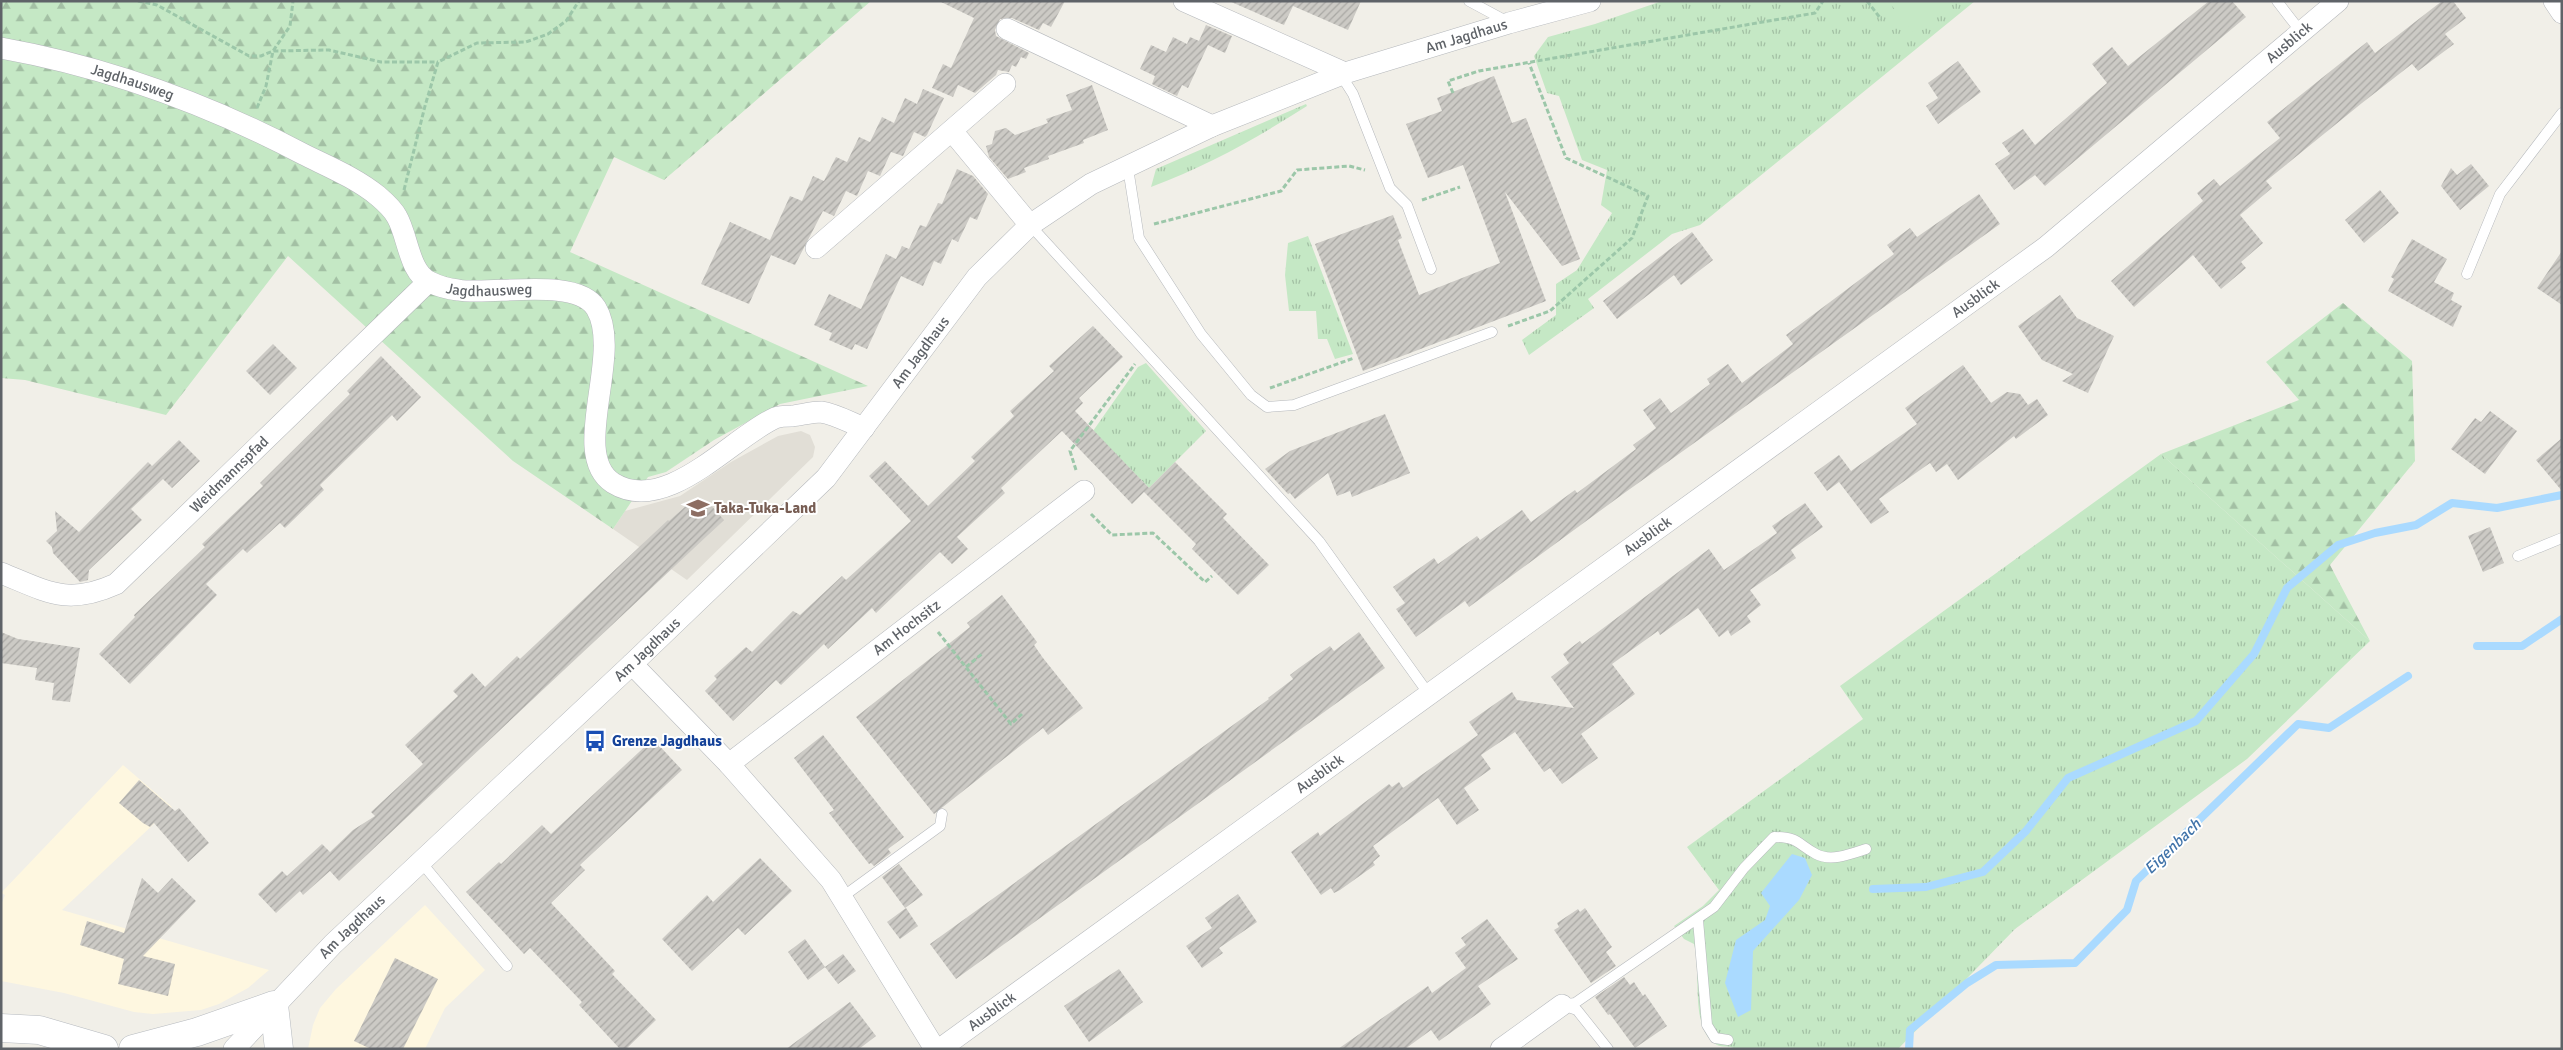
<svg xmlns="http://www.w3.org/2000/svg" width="2563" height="1050" font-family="Signika,sans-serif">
	<defs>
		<pattern id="grass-tufts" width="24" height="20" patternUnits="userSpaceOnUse" patternTransform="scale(1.25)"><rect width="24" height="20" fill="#c5e8c5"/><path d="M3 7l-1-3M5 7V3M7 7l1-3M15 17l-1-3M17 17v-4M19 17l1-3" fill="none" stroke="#a3c0a4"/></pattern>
		<pattern id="forest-firs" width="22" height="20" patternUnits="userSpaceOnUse" patternTransform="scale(1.25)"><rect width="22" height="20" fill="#c5e8c5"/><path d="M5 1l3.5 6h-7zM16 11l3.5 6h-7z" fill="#a3c0a4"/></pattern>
		<pattern id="building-hatch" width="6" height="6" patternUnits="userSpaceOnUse" patternTransform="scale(1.25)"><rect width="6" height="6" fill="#cccac5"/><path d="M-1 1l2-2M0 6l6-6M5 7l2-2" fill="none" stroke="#a9a8a4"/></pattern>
	</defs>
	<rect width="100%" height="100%" fill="#f1efe8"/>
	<path fill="#fef7e0" d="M123 765 172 807 62 910 269 970 248 988 219 1004 201 1010 153 1014 134 1012 64 993 1 981V905L5 895 1 893Z
		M425 905 485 970 445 1008 425 1049H308L313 1025 320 1008 336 989Z"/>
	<path fill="#e1ded6" d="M801 431 810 435 815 447 813 457 687 580 613 529 625 511 680 496 731 462 778 436Z"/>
	<path fill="url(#grass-tufts)" d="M1662 1H1975L1700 225 1672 234 1588 299 1594 308 1529 355 1522 340 1556 315V284L1577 270 1612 213 1601 205 1607 170 1582 160 1559 96 1547 93 1534 56 1548 37 1595 24Z
		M1306 104 1307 106C1257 138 1207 166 1151 187L1156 169Z
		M1308 236 1353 354 1335 359 1327 339H1318L1316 311H1289L1285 275 1288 243Z
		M1146 363 1206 431 1149 488 1093 431 1138 367Z
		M2161 454 2370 641 2247 759 2015 929 1898 1049H1735C1730 1045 1722 1048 1717 1045 1689 1030 1702 971 1694 944L1684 939 1674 926 1703 906 1719 890 1687 847 1863 719 1840 686Z"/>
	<path fill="url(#forest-firs)" d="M1 1H871L664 180 614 157 570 252 868 386 780 404 714 440 666 472 648 477 613 529 513 461 288 256 166 415 25 380 1 378Z
		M2343 303 2412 361 2415 461 2330 565 2370 641 2161 454 2299 400 2266 362Z"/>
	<path fill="#c5e8c5" d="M1888 1H1952L1913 32Z"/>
	<path fill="#aadaff" d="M1792 854 1805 858 1812 875 1799 900 1753 951 1751 1010 1738 1017 1725 983 1736 940 1765 920 1770 906 1761 893Z"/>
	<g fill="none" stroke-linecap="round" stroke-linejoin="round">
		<path stroke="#aadaff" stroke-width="8" d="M2477 646H2522L2562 619
			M1873 889 1926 887 1983 872 2026 831 2068 778 2196 721 2254 654 2287 588 2338 545 2375 533 2416 525 2452 503 2497 508 2562 495
			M1909 1049 1910 1030 1967 983 1996 965 2075 963 2127 910 2136 881 2298 724 2329 728 2408 676"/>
	</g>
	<path fill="url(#building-hatch)" d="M939 1H1065L1051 27 1043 23 1039 30 1012 18 1000 19 995 30 996 36 1029 53 1026 59 1021 57 1016 67 1012 65 1009 72 998 70 996 75 975 93 958 85 953 97 932 88 943 64 951 68 974 18Z
		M1229 1H1361L1348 30 1293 6 1284 25Z
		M2209 1H2232L2246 17 2045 186 2035 175 2014 190 1995 164 2010 154 2002 143 2023 129 2035 145 2107 83 2092 64 2112 47 2128 66Z
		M2442 1H2453L2466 18 2445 34 2454 44 2418 71 2412 64 2362 103 2266 181 2272 188 2240 215 2263 243 2241 262 2246 268 2221 289 2193 255 2134 307 2111 281 2203 201 2197 193 2214 179 2220 186 2280 138 2267 122 2367 42 2375 53Z
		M1206 25 1232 36 1225 53 1208 45 1188 88 1182 85 1177 96 1152 84 1155 76 1140 69 1151 45 1166 52 1173 37 1187 44 1190 37 1199 41Z
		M1958 61 1981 92 1938 124 1926 106 1938 98 1928 83Z
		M1494 76 1512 123 1526 118 1580 259 1562 266 1505 192 1546 301 1363 371 1315 244 1393 215 1402 238 1398 240 1419 295 1500 263 1463 165 1428 178 1406 124 1442 111 1437 98Z
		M1092 85 1108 130 1083 140 1084 143 1048 156 1049 159 1024 168 1026 172 1008 179 989 157 986 146 992 144 995 131 1006 128 1015 135 1048 123 1046 119 1072 110 1066 95Z
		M923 89 944 98 927 135 925 137 914 132 903 156 891 152 880 176 868 171 857 196 846 191 834 216 823 211 795 265 771 255 749 304 701 284 730 222 770 240 790 196 802 201 813 176 824 181 836 157 847 162 859 137 870 142 882 117 894 123 905 98 917 104Z
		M2471 164 2489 186 2460 210 2441 186 2451 168 2457 175Z
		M957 169 973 176 988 194 977 220 970 217 958 242 952 239 941 264 934 261 923 286 901 276 867 349 855 344 852 350 829 340 832 333 814 325 829 294 861 309 886 254 896 259 902 246 909 249 920 225 926 227 938 203 942 204Z
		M2380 190 2399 213 2364 243 2345 220Z
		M1979 194 2000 224 1623 494 1469 607 1465 601 1416 637 1396 609 1405 603 1393 587 1434 558 1438 564 1477 536 1480 540 1522 510 1531 522 1575 490 1577 493 1636 449 1633 445 1656 428 1643 410 1660 398 1671 413 1710 384 1707 379 1728 364 1742 383 1793 344 1786 335 1894 254 1887 245 1910 228 1917 237Z
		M1692 232 1713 260 1681 285 1674 275 1617 319 1603 301Z
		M2412 239 2447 259 2434 282 2454 293 2451 300 2462 306 2453 327 2388 291 2394 279 2391 277Z
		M2562 251V305L2537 288Z
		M2060 295 2077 318 2114 336 2088 393 2062 381 2073 374 2042 360 2018 326Z
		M1093 326 1123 357 1079 398 1083 403 1075 411 1149 488 1175 462 1227 514 1223 518 1269 565 1238 595 1192 549 1196 544 1144 492 1132 504 1062 431 1001 488 1005 493 957 537 968 549 952 564 940 552 876 613 872 608 828 649 824 644 781 685 776 680 733 721 705 691 717 679 714 676 746 647 752 652 793 611 800 615 842 576 846 580 911 521 869 476 885 461 928 506 975 461 971 457 1014 416 1010 411 1054 371 1049 366Z
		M273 344 297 368 270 395 246 371Z
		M381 356 421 397 397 421 392 415 320 485 324 490 285 528 280 523 247 553 243 549 206 584 217 595 130 684 99 654 135 617 134 615 205 547 202 544 263 486 260 483 350 394 347 391Z
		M1963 365 1991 403 2007 392 2020 394 2028 405 2037 399 2048 415 2016 439 2014 436 1958 480 1947 464 1936 472 1930 463 1879 499 1889 512 1871 524 1839 482 1827 491 1814 473 1839 455 1851 471 1917 424 1905 408Z
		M2490 411 2517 431 2485 474 2451 449 2475 418 2481 422Z
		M1385 414 1410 473 1352 497 1350 491 1337 496 1328 473 1295 499 1290 493 1288 494 1265 469 1290 451Z
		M2562 438V491L2536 460Z
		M179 440 200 461 172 488 163 479 131 509 142 520 89 570 88 580 80 582 53 553 52 547 46 541 57 531 55 511 79 532 148 462 152 466Z
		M709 503 724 520 339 881 330 871 303 895 300 891 276 913 258 894 282 871 287 876 322 844 330 852 353 830 375 816 371 812 423 764 405 745 458 696 453 691 472 673 485 687 517 656 520 659 668 520 669 521 686 506 695 516Z
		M1805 503 1823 527 1791 550 1796 558 1750 590 1761 605 1747 616 1751 622 1731 636 1728 630 1719 637 1698 608 1660 635 1658 631 1612 664 1635 694 1581 734 1598 758 1562 784 1550 768 1544 772 1515 732 1481 755 1491 769 1464 788 1479 810 1457 825 1438 798 1373 846 1380 856 1373 862 1375 865 1340 890 1334 893 1331 888 1321 895 1291 852 1318 832 1320 836 1389 784 1392 787 1399 782 1403 788 1478 735 1469 722 1512 692 1517 700 1574 708 1551 677 1569 663 1563 654 1580 641 1582 644 1709 549 1724 570 1777 533 1772 526Z
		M2490 527 2504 563 2483 572 2468 536Z
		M1002 595 1037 642 1034 645 1043 658 1083 708 1048 735 1043 728 934 814 856 717 970 627 967 623Z
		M1 632 18 639 80 648 70 702 52 700 54 683 35 680 37 668 1 663Z
		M1359 632 1385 668 956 979 930 944 1269 699 1268 698 1293 679 1290 675 1299 668 1330 646 1334 651Z
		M823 735 904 837 888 849 891 853 874 866 871 863 869 864 829 813 834 810 794 758Z
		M653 739 682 770 580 865 585 870 551 903 615 971 612 974 656 1020 626 1049H620L579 1005 582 1002 530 948 524 954 466 892 499 862 501 864 542 825 551 834Z
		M139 780 175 811 179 808 209 843 188 862 154 823 150 827 143 823 119 803Z
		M760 858 792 891 745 935 738 928 692 971 662 939 707 895 713 902Z
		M899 864 923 895 905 908 882 877Z
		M142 878 158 893 172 878 196 901 143 956 175 964 168 996 118 984 124 959 80 945 87 921 124 933Z
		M1238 894 1257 922 1219 948 1223 953 1202 968 1186 946 1212 928 1205 918Z
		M906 908 918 926 900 939 887 922Z
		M1585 908 1612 947 1606 952 1616 966 1591 983 1554 930 1559 927 1557 923 1578 909 1580 912Z
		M1487 919 1518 959 1478 986 1491 1004 1439 1041 1431 1030 1405 1049H1338L1428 986 1432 993 1466 968 1455 953 1466 945 1461 938Z
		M805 939 825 967 843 954 856 971 838 984 825 967 808 980 788 952Z
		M395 958 438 979 403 1049H371L354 1041Z
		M1119 969 1143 1002 1089 1042 1064 1006Z
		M1624 977 1630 985 1634 982 1643 996 1645 994 1667 1026 1635 1048 1610 1014 1608 1015 1595 997Z
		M850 1002 876 1036 859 1049H786Z"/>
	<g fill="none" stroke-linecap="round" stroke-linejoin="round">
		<g stroke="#b5b8bc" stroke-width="11">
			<path id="lane" d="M1469 1 1508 22
				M2277 1 2301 32
				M1341 75 1353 94 1390 188 1407 205 1431 269
				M1128 168 1139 238 1201 334 1251 395 1267 407 1294 405 1492 332
				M1030 225 1319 541 1428 693
				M2467 274 2500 194 2562 113
				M2518 556 2562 538
				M421 862 507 966
				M841 898 940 826 942 814
				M1698 920 1707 1025 1715 1038 1728 1040
				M1562 1005 1575 1003 1714 907 1744 868 1774 837C1799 837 1797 844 1816 854 1831 862 1851 854 1866 849
				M1565 1006 1577 1010 1608 1049"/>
		</g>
		<g stroke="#b5b8bc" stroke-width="22">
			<g id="street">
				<path d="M1184 1 1345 73"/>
				<path d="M2554 1 2562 13"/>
				<path d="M1007 29 1212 126"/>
				<path id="s1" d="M1 48C107 67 208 104 303 154 329 167 356 178 378 196 385 202 393 209 397 217 408 236 409 273 430 282 438 286 449 289 458 290 490 296 576 276 596 308 624 354 568 454 613 483 666 516 731 438 775 418 780 416 787 416 792 416 801 415 812 412 821 412 835 414 851 423 864 428"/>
				<path d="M952 131 1030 225"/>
				<path d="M816 248 1005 84"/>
				<path id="s2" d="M1 573C48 592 67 606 116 584L428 282"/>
				<path d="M632 664 729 764 831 880 935 1049"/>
				<path id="s3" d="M729 764 1084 491"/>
				<path id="s4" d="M234 1049 333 944 632 664 826 478 977 277 1030 225 1091 184 1212 126 1345 73 1509 23 1590 1"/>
				<path id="s5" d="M940 1049 2046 247 2338 1"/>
				<path d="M1501 1049 1562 1005"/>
			</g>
		</g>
		<g stroke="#b6babf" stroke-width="29">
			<path id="secondary" d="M1 1028 39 1030 104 1049
				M133 1049 197 1032 274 1005 279 1049"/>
		</g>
		<path stroke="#9cc7a9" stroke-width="3" stroke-dasharray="5 2.5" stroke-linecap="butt" d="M138 1 157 5 249 56H261L273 51 329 50 381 62H438
			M1867 1 1881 19
			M1453 93 1448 81 1479 71 1815 13 1823 1
			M257 108 266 86 273 51 290 26 293 1
			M404 190 425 106 438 62 477 43 526 42 548 34 566 21 579 1
			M1422 200 1460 187
			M1154 224 1281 191 1297 170 1349 166 1365 170
			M1508 326 1550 311 1632 238 1648 196 1566 158 1529 63
			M1270 388 1354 358
			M1076 470 1070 451 1135 364
			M1091 514 1112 535 1153 533 1205 582 1212 576
			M938 632 1011 724 1022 714
			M966 667 983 653"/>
		<use href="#lane" stroke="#fff" stroke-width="10"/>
		<use href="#street" stroke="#fff" stroke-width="21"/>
		<use href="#secondary" stroke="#fff" stroke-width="28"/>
	</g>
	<defs>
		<g id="school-bare" transform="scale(1.725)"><path d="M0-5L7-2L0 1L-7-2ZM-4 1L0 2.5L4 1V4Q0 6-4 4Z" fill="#8d6e63" stroke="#fff" stroke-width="2.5" paint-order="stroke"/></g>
		<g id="bus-bare" transform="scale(1.725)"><path d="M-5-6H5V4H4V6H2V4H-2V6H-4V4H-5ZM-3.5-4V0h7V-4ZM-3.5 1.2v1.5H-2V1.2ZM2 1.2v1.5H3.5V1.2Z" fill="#1a4fb4" stroke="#fff" stroke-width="2.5" paint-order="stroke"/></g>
	</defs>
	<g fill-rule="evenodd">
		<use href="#school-bare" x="698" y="508"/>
		<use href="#bus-bare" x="595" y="741"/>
	</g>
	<g text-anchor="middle" stroke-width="4" stroke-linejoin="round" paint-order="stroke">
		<g font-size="15" fill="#5f6368" stroke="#fff">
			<text dy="5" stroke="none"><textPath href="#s4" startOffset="1626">Am Jagdhaus</textPath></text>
			<text dy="5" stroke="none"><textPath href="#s5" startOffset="1684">Ausblick</textPath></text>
			<text dy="5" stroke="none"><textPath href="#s1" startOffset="136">Jagdhausweg</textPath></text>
			<text dy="5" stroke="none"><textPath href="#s1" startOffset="571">Jagdhausweg</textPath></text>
			<text dy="5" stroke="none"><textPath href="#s5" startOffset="1279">Ausblick</textPath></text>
			<text dy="5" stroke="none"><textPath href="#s4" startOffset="980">Am Jagdhaus</textPath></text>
			<text dy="5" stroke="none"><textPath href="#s2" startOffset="278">Weidmannspfad</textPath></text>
			<text dy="5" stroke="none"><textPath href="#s5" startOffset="874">Ausblick</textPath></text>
			<text dy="5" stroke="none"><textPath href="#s3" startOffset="224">Am Hochsitz</textPath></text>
			<text dy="5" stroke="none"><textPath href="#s4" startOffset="575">Am Jagdhaus</textPath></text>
			<text dy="5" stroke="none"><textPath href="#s5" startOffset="469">Ausblick</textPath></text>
			<text dy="5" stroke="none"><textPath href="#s4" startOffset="170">Am Jagdhaus</textPath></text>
			<text dy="5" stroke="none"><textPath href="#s5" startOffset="64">Ausblick</textPath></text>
		</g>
		<g font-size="15" font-weight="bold" fill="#785e54" stroke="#fff" text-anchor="start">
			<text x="714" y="513">Taka-Tuka-Land</text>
		</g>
		<g font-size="15" font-weight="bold" fill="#164399" stroke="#fff" text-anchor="start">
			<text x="612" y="746">Grenze Jagdhaus</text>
		</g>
		<g font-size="16" font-style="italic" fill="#4174aa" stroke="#fff">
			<text transform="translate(2172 846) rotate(-44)" y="6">Eigenbach</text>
		</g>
	</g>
	<rect width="2563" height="1050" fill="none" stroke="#5f6368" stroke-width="5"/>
</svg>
